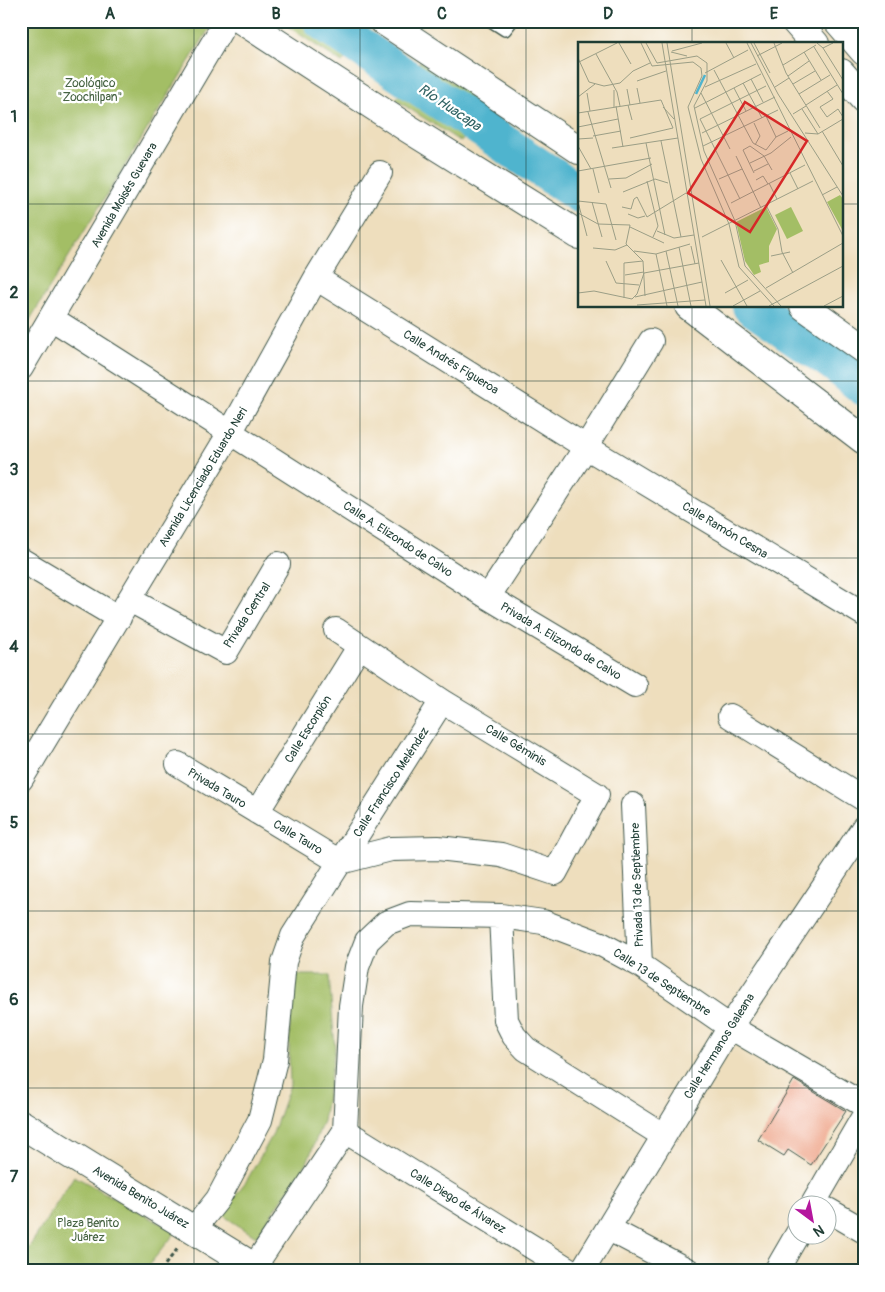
<svg xmlns="http://www.w3.org/2000/svg" width="885" height="1292" font-family="Pangolin,sans-serif">
	<rect width="100%" height="100%" fill="#fff"/>
	<filter id="ink" filterUnits="userSpaceOnUse"><feTurbulence type="fractalNoise" baseFrequency=".02" numOctaves="2"/><feDisplacementMap in="SourceGraphic" scale="10" xChannelSelector="R" yChannelSelector="G"/><feConvolveMatrix kernelMatrix="1 2 1 2 8 2 1 2 1" color-interpolation-filters="sRGB"/></filter>
	<filter id="wash" filterUnits="userSpaceOnUse"><feTurbulence type="fractalNoise" baseFrequency=".0096" numOctaves="4" result="noise"/><feDisplacementMap in="SourceGraphic" scale="20" xChannelSelector="R" yChannelSelector="G"/><feGaussianBlur stdDeviation="1.12" result="paint"/><feColorMatrix in="noise" values="0 0 0 0 0 0 0 0 0 0 0 0 0 0 0 0 0 1.4 0 .05"/><feComposite in="paint" operator="in"/></filter>
	<g filter="url(#wash)">
		<rect width="100%" height="100%" fill="#eedebd"/>
		<path fill="#a3be65" stroke="#617e4c" d="M21 21H214L21 334Z
			M280 21H365L368 23 342 63Z
			M420 61 485 104 461 142 396 100Z
			M295 975H329L335 1048 323 1121 307 1163 256 1237 221 1214 247 1180 272 1136 290 1085 289 1055 290 1017Z
			M74 1176 176 1232 144 1271H21V1260Z"/>
		<g fill="none" stroke-linecap="round" stroke-linejoin="round">
			<path stroke="#4fb4ce" stroke-width="38" d="M322 21 579 194
				M751 306 833 362 864 387"/>
		</g>
		<g id="blocks">
			<path fill="#ed9e80" d="M794 1080 846 1111 811 1165 788 1150 784 1156 758 1140Z"/>
		</g>
	</g>
	<g filter="url(#ink)">
		<use href="#blocks" fill-opacity="0" stroke="#3e5549" stroke-width="1"/>
		<g fill="none" stroke-linecap="round" stroke-linejoin="round">
			<g stroke="#3e5549" stroke-width="14">
				<path id="lane" d="M491 21 505 30 512 21"/>
			</g>
			<g stroke="#3e5549" stroke-width="26">
				<path id="street" d="M316 278 586 447 864 614
					M51 318 488 597 635 685
					M21 368 226 21
					M21 560 119 618
					M488 597 586 447 651 341
					M130 600 226 652 278 564
					M336 630 442 701 597 795 555 873 501 855 438 848 391 849 340 862
					M730 716 864 799
					M178 764 340 862
					M21 779 231 431 316 278 380 173
					M633 805 640 965
					M257 812 359 647
					M501 916 506 1020 514 1036 526 1049 664 1136
					M345 1131 571 1271
					M813 1204 864 1116
					M828 1210 864 1231
					M194 1229 218 1199 260 1120 275 1060 284 962 293 936 442 701
					M609 1229 689 1271
					M254 1267 345 1131 351 1006 357 967 367 941 386 923 410 914 501 916 543 922 601 944 640 965 730 1027 864 1105
					M582 1271 730 1027 864 827
					M776 1271 798 1233"/>
			</g>
			<g stroke="#3e5549" stroke-width="30">
				<path id="secondary" d="M243 21 409 129 579 235
					M384 21 579 150
					M795 21 815 44
					M841 73 864 99
					M689 306 864 440
					M804 306 864 349
					M21 1124 260 1271"/>
			</g>
			<g stroke="#3e5549" stroke-width="30">
				<path id="highway" d="M838 21 864 51"/>
			</g>
			<path stroke="#3e5549" stroke-width="3" stroke-dasharray="4 4" stroke-linecap="butt" d="M160 1271 179 1247"/>
			<use href="#lane" stroke="#fff" stroke-width="11"/>
			<use href="#street" stroke="#fff" stroke-width="24"/>
			<use href="#secondary" stroke="#fff" stroke-width="28"/>
			<use href="#highway" stroke="#fff" stroke-width="28"/>
		</g>
	</g>
	<path fill="none" stroke="#1f3d34" stroke-width="1" stroke-opacity="0.55" d="M194 21V1271M360 21V1271M526 21V1271M692 21V44M21 204H579M841 204H864M692 306V1271M21 381H864M21 558H864M21 734H864M21 911H864M21 1088H864"/>
	<g text-anchor="middle" stroke-width="4.5" stroke-linejoin="round" paint-order="stroke">
		<g font-size="12" fill="#476443" stroke="#fff">
			<text x="90" y="87">Zoológico<tspan x="90" dy="14">"Zoochilpan"</tspan></text>
			<text x="88" y="1227">Plaza Benito<tspan x="88" dy="14">Juárez</tspan></text>
		</g>
		<g font-size="12" fill="#1f3d34" stroke="#fff">
			<text transform="translate(124 195) rotate(-60)" y="4">Avenida Moisés Guevara</text>
			<text transform="translate(451 362) rotate(32)" y="4">Calle Andrés Figueroa</text>
			<text transform="translate(203 477) rotate(-59)" y="4">Avenida Licenciado Eduardo Neri</text>
			<text transform="translate(725 530) rotate(31)" y="4">Calle Ramón Cesna</text>
			<text transform="translate(398 539) rotate(33)" y="4">Calle A. Elizondo de Calvo</text>
			<text transform="translate(247 615) rotate(-57)" y="4">Privada Central</text>
			<text transform="translate(561 641) rotate(31)" y="4">Privada A. Elizondo de Calvo</text>
			<text transform="translate(308 729) rotate(-58)" y="4">Calle Escorpión</text>
			<text transform="translate(516 745) rotate(31)" y="4">Calle Géminis</text>
			<text transform="translate(391 782) rotate(-57)" y="4">Calle Francisco Meléndez</text>
			<text transform="translate(217 788) rotate(31)" y="4">Privada Tauro</text>
			<text transform="translate(298 837) rotate(31)" y="4">Calle Tauro</text>
			<text transform="translate(637 885) rotate(-92)" y="4">Privada 13 de Septiembre</text>
			<text transform="translate(662 982) rotate(33)" y="4">Calle 13 de Septiembre</text>
			<text transform="translate(719 1046) rotate(-58)" y="4">Calle Hermanos Galeana</text>
			<text transform="translate(141 1197) rotate(31)" y="4">Avenida Benito Juárez</text>
			<text transform="translate(458 1201) rotate(32)" y="4">Calle Diego de Álvarez</text>
		</g>
		<g font-size="14" font-style="italic" fill="#2d6162" stroke="#fff">
			<text transform="translate(450 107) rotate(34)" y="5">Río Huacapa</text>
		</g>
	</g>
	<g transform="translate(578 42)">
		<rect width="265" height="265" fill="#eedebd"/>
		<path d="M262 153 265 157V189L249 160ZM188 165 199 187 191 204V220L181 223 183 230 176 233 167 219 158 180ZM213 165 225 189 209 197 197 173Z" fill="#a3be65"/>
		<path fill="none" stroke="#4fb4ce" stroke-width="2.5" d="M118 52 127 33"/>
		<path fill="none" stroke="#9b9e86" stroke-width="1" d="M41 1 53 22M63 1 74 24 115 20 123 26 124 34 110 65 123 117 151 182 161 225 196 264M68 1 79 21 119 14 129 21V39L116 64 126 109 157 179 167 224 203 264M84 1 128 264M89 1 132 264M148 1 156 16M169 1 265 194M173 1 200 52 265 154M176 1 192 31M196 1 208 31 242 86M239 1 245 6 255 1M236 5 265 52M245 6 265 38M94 9 124 1M93 10 109 14M226 10 243 38M18 12 39 50 42 64M179 14 204 1M0 16 11 40 26 44 42 41 55 29 72 21M1 20 39 1M205 23 238 3M136 28 175 101 188 108 198 95 210 89M127 31 170 8M210 34 231 19M173 37 185 60M59 39 88 29M165 41 184 76M215 42 237 29M127 45 178 22M197 45 211 36M59 46 62 61M156 46 168 69M49 47 52 63M249 49 255 57 242 65 249 75 260 67 265 75M9 51 12 69M123 51 152 107M221 52 252 33M0 55 17 42M50 63 54 78M228 63 259 43M38 64 45 105M36 65V48M85 65 96 77M117 66 183 32M224 67 240 92M10 70 33 146M0 71 83 58 95 86 52 96M215 72 228 64M188 74 198 95M122 77 162 157M122 77 188 44M176 81 182 94 177 103M0 85 40 77M244 89 265 124M124 91 197 55M227 91 240 92 265 77M15 94 43 89M0 97 15 96M83 99 103 195M68 101 87 193M0 104 13 127M125 104 200 68M34 106 100 96M158 114 183 166M186 114 194 128M172 121 193 111 213 95M15 127 21 151M0 129 73 116M176 129 190 122M176 131 165 108 172 104 186 114M212 131 220 147M31 137 48 136 74 122M141 137 164 127M178 138 185 134 190 142M69 139 80 184 75 195M191 141 199 157M45 150 77 137 90 141M244 153 259 145M0 159 28 162 38 198M0 160 9 194M14 160 24 195M153 161 227 123M188 163 200 187 204 210 215 231M44 165 53 167 56 157 59 155 69 175 108 151M0 171 20 182 52 183 48 202 65 219 67 254M50 172 60 176 67 174M52 185 86 201M79 189 96 196 116 193M124 195 235 139M113 204 117 222M101 205 113 264M15 206 37 208 49 203M56 209 78 212 112 202M88 209 100 264M78 212 89 264M193 214 212 210M143 218 169 264M28 219 38 241 61 243M47 233 66 230M188 246 265 201M0 251 16 249 54 257 59 252 66 231 121 221M147 251 170 238M57 255 124 240M46 256V221L65 219M59 263 127 258M155 264 182 249M191 264 265 224M246 264 265 254"/>
		<path fill="#d62828" fill-opacity="0.15" stroke="#d62828" stroke-width="2.5" d="M167 60 229 99 172 190 110 151Z"/>
		<rect width="265" height="265" fill="none" stroke="#1f3d34" stroke-width="2.5"/>
	</g>
	<rect width="885" height="1292" fill="none" stroke="#fff" stroke-width="55"/>
	<g transform="translate(812 1220) rotate(148)"><circle r="24" fill="#ffffff" stroke="#a5b1ae"/>
	<path d="M0-4L9 19L0 12L-9 19Z" fill="#b5179e"/>
	<text y="-8" font-size="14" font-weight="bold" text-anchor="middle" fill="#1f3d34">N</text>
	</g>
	<rect x="28" y="28" width="830" height="1236" fill="none" stroke="#1f3d34" stroke-width="2"/>
	<g font-size="16" text-anchor="middle" font-weight="bold" fill="#1f3d34">
		<text x="110" y="19">A</text>
		<text x="276" y="19">B</text>
		<text x="442" y="19">C</text>
		<text x="608" y="19">D</text>
		<text x="774" y="19">E</text>
		<text x="14" y="122">1</text>
		<text x="14" y="298">2</text>
		<text x="14" y="475">3</text>
		<text x="14" y="652">4</text>
		<text x="14" y="828">5</text>
		<text x="14" y="1005">6</text>
		<text x="14" y="1182">7</text>
	</g>
</svg>
